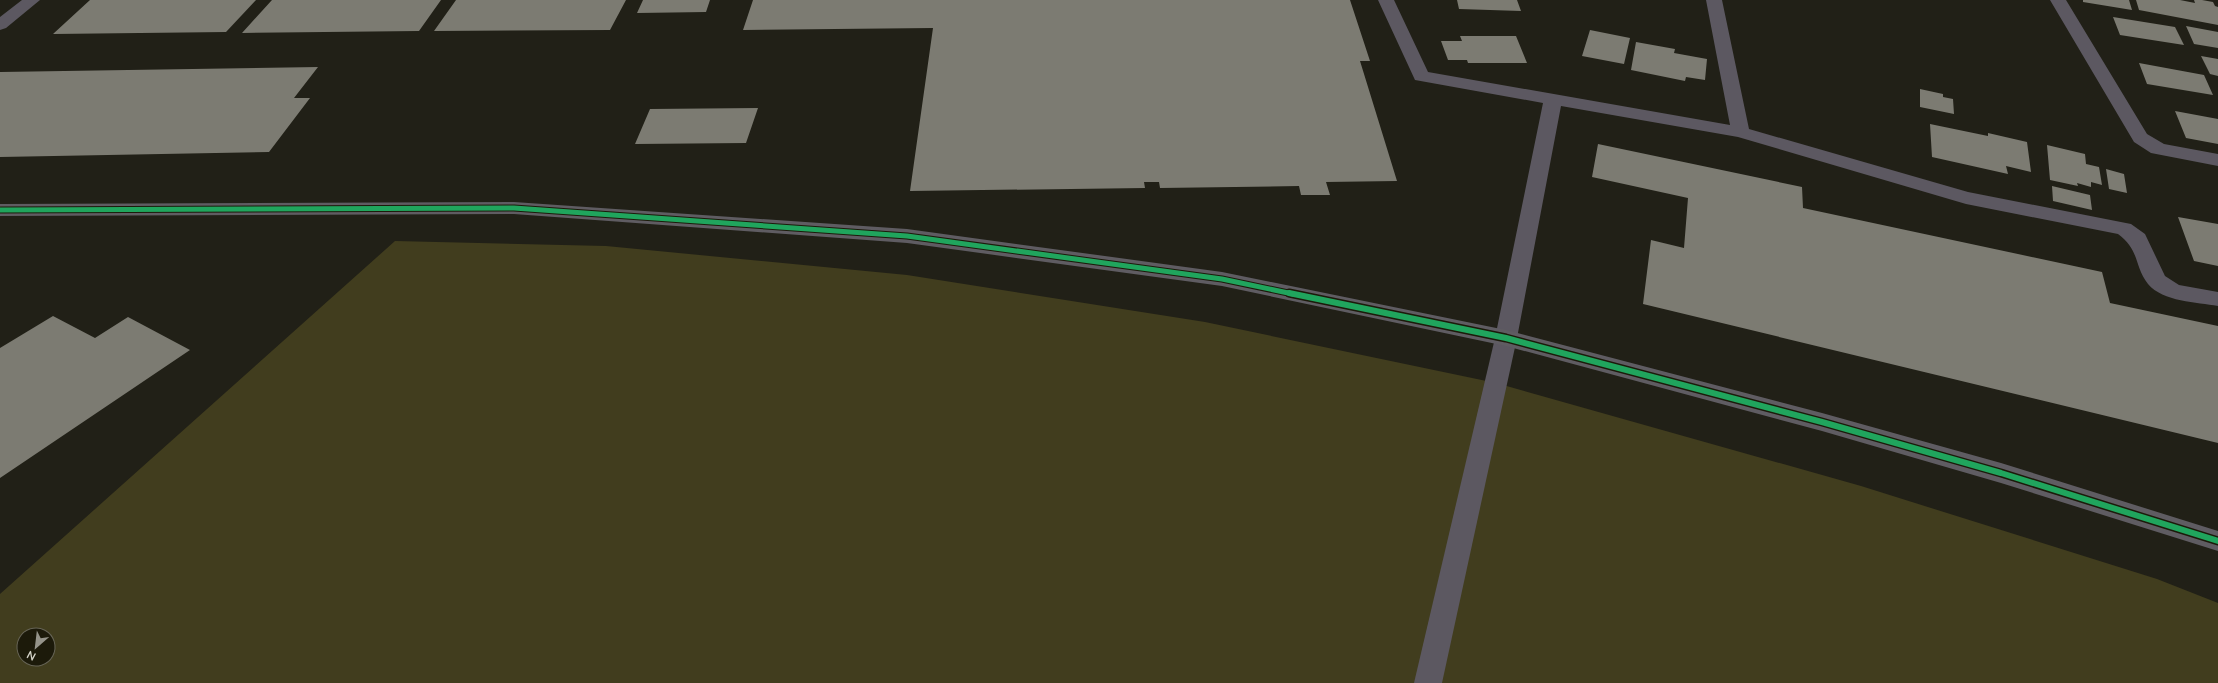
<svg xmlns="http://www.w3.org/2000/svg" width="2218" height="683" font-family="Mulish,sans-serif">
	<rect width="100%" height="100%" fill="#212017"/>
	<path fill="#413d1e" fill-rule="evenodd" d="M395 241 606 246 907 275 1205 322 1496 383 1861 486 2157 579 2218 603V683H0V594ZM24 635H48V659H24Z"/>
	<path fill="#7c7b72" d="M90 0H256L226 32 53 34Z
		M272 0H441L419 31 242 33Z
		M456 0H626L610 30 434 31Z
		M643 0H710L706 12 637 13Z
		M753 0H1350L1370 61H1360L1397 181 1326 182 1330 195H1301L1299 186 1160 188 1159 182H1144L1145 188 910 191 933 28 743 30Z
		M1457 0H1517L1521 11 1459 9Z
		M2083 0H2129L2132 10 2083 2Z
		M2136 0H2180L2195 3 2194 0H2202L2213 2 2215 6 2218 7V25L2139 10Z
		M2113 17 2175 27 2184 45 2120 35Z
		M2186 26 2218 32V48L2194 44Z
		M1590 30 1630 38 1624 64 1582 56Z
		M1460 36H1516L1527 63H1468L1467 60H1448L1441 41H1462Z
		M1636 42 1675 49 1674 53 1707 59 1705 80 1686 77 1685 81 1631 70Z
		M2201 56 2218 59V76L2210 74Z
		M2139 63 2204 75 2213 95 2147 84Z
		M318 67 294 98H310L269 152 0 157V72Z
		M1920 89 1943 94V97L1953 99 1954 114 1920 107Z
		M758 108 746 143 635 144 650 109Z
		M2175 111 2218 119V144L2186 138Z
		M1930 124 1988 136V133L2027 142 2031 172 2006 166 2008 174 1932 157Z
		M1598 144 1802 187 1803 208 2102 272 2110 303 2218 326V443L1643 304 1651 240 1684 248 1688 198 1592 177Z
		M2047 145 2085 154 2086 164 2099 167 2102 185 2091 182V187L2077 183 2078 186 2050 180Z
		M2106 169 2124 174 2127 193 2109 189Z
		M2052 186 2090 195 2092 210 2053 201Z
		M2178 217 2218 224V266L2194 261Z
		M53 316 95 338 128 317 190 350 0 478V348Z"/>
	<g fill="none" stroke-linecap="round" stroke-linejoin="round">
		<path fill="#5c5861" fill-rule="evenodd" d="M1506 330 1514 333 1517 338 1442 683H1414L1495 338 1498 333Z"/>
		<path fill="#5c5861" fill-rule="evenodd" d="M22 0H40L6 28 0 30V17Z
			M1378 0H1394L1428 72 1730 125 1706 0H1722L1749 129 1968 192 2131 224 2145 234 2165 276 2179 285 2218 292V306C2197 302 2163 302 2148 284 2134 266 2140 250 2118 234L1966 204 1738 137 1561 106 1517 338 1514 343 1506 346 1498 343 1495 338 1543 103 1415 80Z
			M2050 0H2066L2147 134 2164 144 2218 154V166L2151 153 2134 142Z"/>
		<path fill="#5f5c62" fill-rule="evenodd" d="M514 202 907 229 1222 272 1506 330 1822 413 2001 463 2218 531V551L2001 483 1822 431 1506 346 1222 286 907 243 514 214 0 216V204Z"/>
		<g stroke="#1c1a0a" stroke-width="7">
			<path id="cycleway-far1" d="M0 210 514 208 907 236 1222 279 1293 294"/>
		</g>
		<g stroke="#1c1a0a" stroke-width="9">
			<path id="cycleway" d="M1289 293 1506 338 1822 422 2001 473 2218 541"/>
		</g>
		<use href="#cycleway-far1" stroke="#20a55d" stroke-width="5"/>
		<use href="#cycleway" stroke="#20a55d" stroke-width="6"/>
	</g>
	<g transform="translate(36 647) rotate(208)"><circle r="19" fill="#1c1a0a" stroke="#666456"/>
	<path d="M0-3L7 15L0 10L-7 15Z" fill="#95948a"/>
	<text y="-6" font-size="11" font-weight="bold" text-anchor="middle" fill="#d4d3c8">N</text>
	</g>
</svg>
